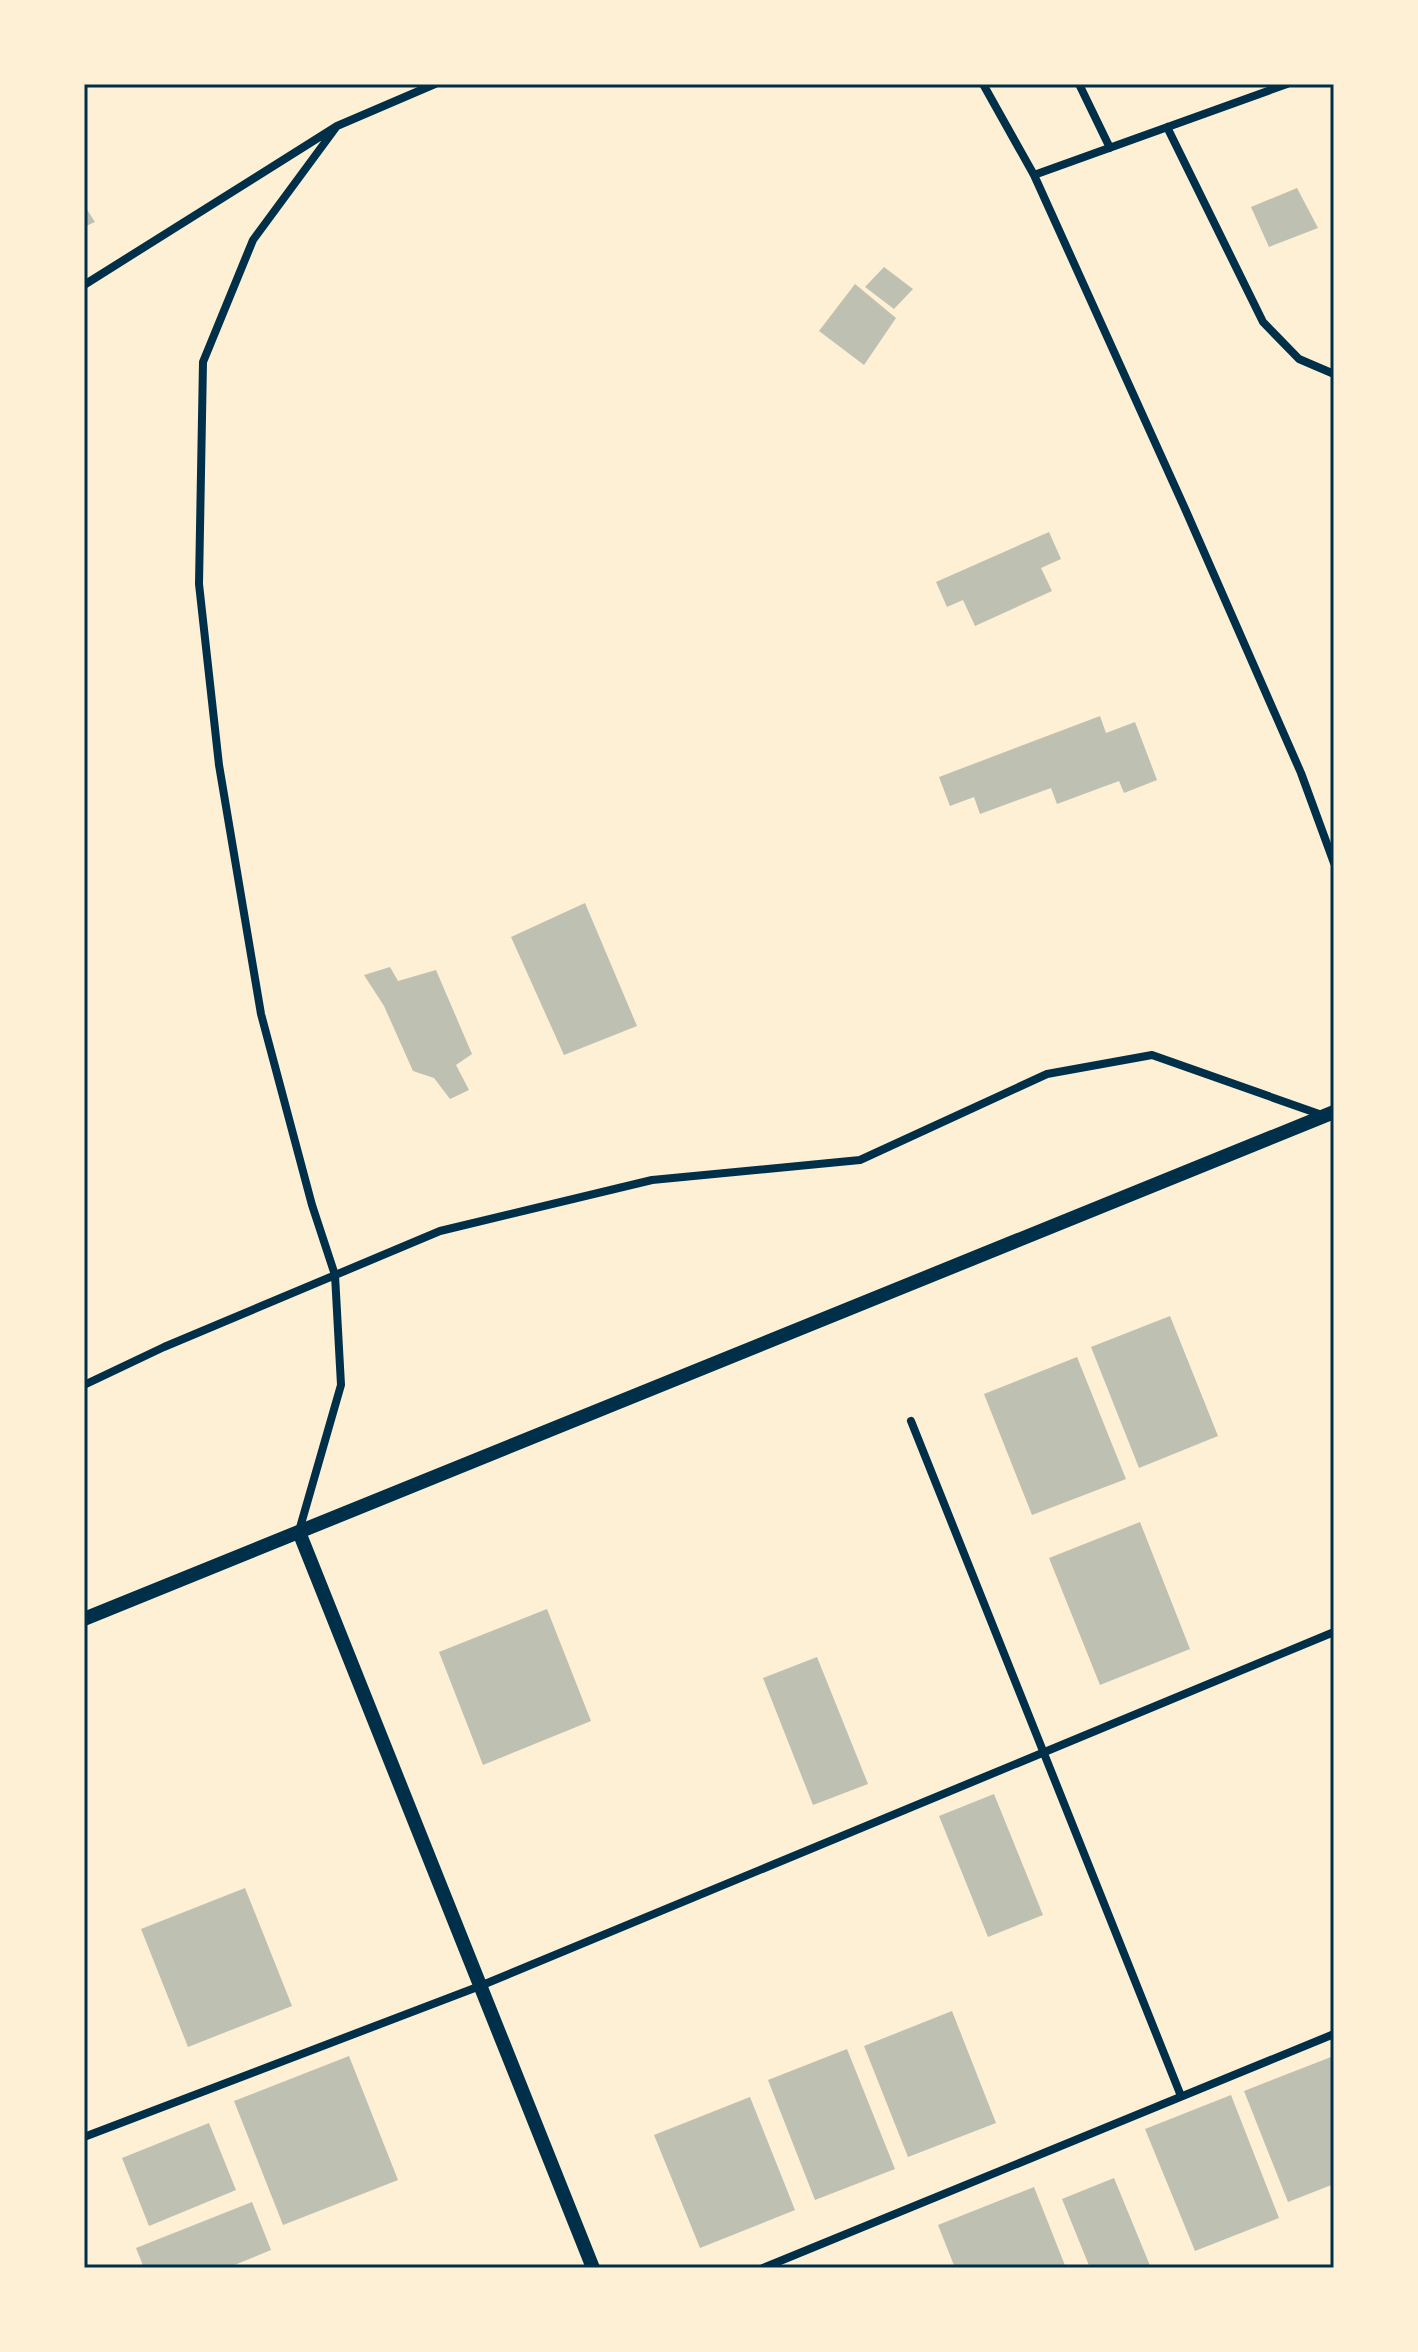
<svg xmlns="http://www.w3.org/2000/svg" width="1418" height="2352" font-family="Jost,sans-serif">
	<rect width="100%" height="100%" fill="#fdf0d5"/>
	<path fill="#bec0b2" d="M1297 188 1318 228 1269 247 1251 207Z
		M84 205 95 222 84 227Z
		M884 267 913 289 894 309 865 287Z
		M855 284 896 318 864 365 819 331Z
		M1049 532 1061 559 1041 568 1052 591 975 626 963 600 947 607 936 582Z
		M1100 716 1106 733 1135 722 1157 780 1124 793 1119 781 1057 804 1051 788 980 814 974 797 950 806 939 777Z
		M585 903 637 1026 564 1055 511 937Z
		M390 967 398 981 436 970 472 1054 456 1065 469 1090 450 1099 434 1078 413 1071 384 1006 364 975Z
		M1170 1316 1218 1436 1139 1468 1091 1347Z
		M1077 1357 1126 1479 1032 1515 984 1394Z
		M1140 1522 1190 1649 1100 1685 1049 1558Z
		M547 1609 591 1721 483 1765 439 1652Z
		M817 1657 868 1784 813 1805 763 1678Z
		M994 1794 1043 1915 988 1937 939 1816Z
		M245 1888 292 2006 188 2047 141 1929Z
		M952 2011 996 2123 908 2157 864 2046Z
		M847 2049 895 2169 815 2200 768 2080Z
		M349 2056 398 2180 283 2225 234 2101Z
		M1331 2057 1334 2063V2184L1288 2202 1244 2091Z
		M1231 2095 1279 2218 1195 2251 1145 2129Z
		M750 2097 795 2210 700 2248 654 2135Z
		M209 2123 236 2190 149 2226 122 2158Z
		M1114 2178 1151 2268H1090L1062 2199Z
		M1034 2187 1066 2268H955L938 2225Z
		M252 2202 271 2250 227 2268H144L136 2248Z"/>
	<g fill="none" stroke-linecap="round" stroke-linejoin="round">
		<path stroke="#003049" stroke-width="8" d="M983 84 1034 175 1186 511 1301 773 1334 863
			M1079 84 1110 148
			M1167 127 1263 322 1299 359 1334 374
			M1034 175 1287 84
			M84 285 337 126 435 84
			M84 1385 164 1347 440 1231 652 1180 860 1160 1047 1074 1152 1055 1322 1115
			M911 1421 1181 2096
			M299 1531 341 1385 335 1275 312 1205 261 1014 219 765 199 584 203 362 253 240 337 126
			M84 2137 480 1986 1334 1632
			M763 2268 1334 2034"/>
		<path stroke="#003049" stroke-width="14" d="M299 1532 593 2268
			M84 1619 1334 1112"/>
	</g>
	<rect width="1418" height="2352" fill="none" stroke="#fdf0d5" stroke-width="172"/>
	<rect x="86" y="86" width="1246" height="2180" fill="none" stroke="#003049" stroke-width="3"/>
</svg>
